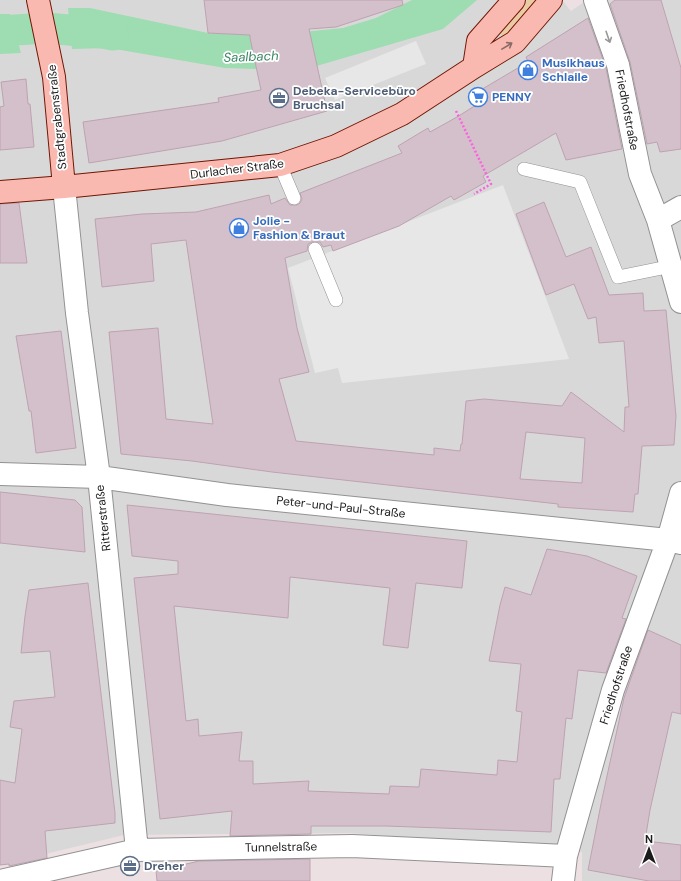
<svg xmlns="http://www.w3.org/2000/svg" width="681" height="881" font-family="'DM Sans',sans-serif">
	<rect width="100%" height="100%" fill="#ede0e3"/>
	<path fill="#d9d8d9" d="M0 0H562L571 11 587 0H681V881H582V852L351 833 124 835 0 865Z"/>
	<path fill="#e9cca3" d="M527 0H538L504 38 500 33Z"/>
	<path fill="#e7e7e7" d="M416 41 426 64 335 100 325 78Z
		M503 185 569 359 342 383 338 368 315 373 288 268Z"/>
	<path fill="#9edcb1" d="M412 0H477L443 29 313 67 259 69 225 68 109 48 72 49 68 8H90L208 33 250 35 303 32 343 28 376 18Z
		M0 14H10L21 53 0 54Z"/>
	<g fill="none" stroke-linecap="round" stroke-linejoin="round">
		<path stroke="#9edcb1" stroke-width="31" d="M0 31 46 28 103 33 113 35"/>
	</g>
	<path fill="#d3c0ca" stroke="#bea2b0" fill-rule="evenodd" d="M204 0H402L403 5 336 27 309 29 327 111 222 141 89 163 83 122 219 102 218 98 261 90 250 38V35L208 33Z
		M615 0H661L681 68V149L660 152 657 142 647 144 630 62 610 4Z
		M588 18 606 68 622 149 566 160 556 133 483 176 486 182 454 200 451 196 399 226 333 251 331 245 323 247 320 242H312L308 244 307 251 285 258 297 328 309 372 279 379 296 441 434 455V448L460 451 461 444H462L466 401 484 399 562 406 571 392 624 432 625 407H629L624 341 599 343 596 317 588 319 574 284 546 295 516 214 544 202 566 257 591 247 609 295 643 293 644 311 666 310 676 416 674 445 642 446 638 494H635L633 512 558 507V504L272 472 192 461 121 454 109 332 158 328 166 419 213 424 186 240 151 244 154 281 102 287 95 219 142 214 196 212 269 195 271 204 285 198 290 205H297L300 203 302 199 300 193 402 153 398 146 428 128 430 132 457 117 484 100 479 91 528 62 526 57ZM526 432 585 438 582 483 520 479Z
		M26 79 28 104H30L34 147 0 150V107L4 106 1 82Z
		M19 203 27 263H0V204Z
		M61 331 76 448 36 453 31 411H29L16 336Z
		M0 492 75 500 82 507 85 552 0 543Z
		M127 505 467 541 462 588 416 583 408 648 383 645 390 588 290 577 288 618 174 606 186 721 198 719 199 736 242 732 239 761H253V784L309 781 308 791 389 794 390 786 419 787 421 769 497 775 498 760 517 762 522 712 516 711 521 664 489 661 500 605 505 587 531 595 547 549 587 556 637 576 622 618 626 619 606 673 578 670 572 719 566 718 560 779H554L551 832 386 826H311V834L230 836 232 811 160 819 134 578 178 574V561L132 556Z
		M88 583 115 813V823L45 831 47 858 9 866V864L0 865V780L15 783 22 729 10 727 14 701 55 697 50 651 21 653 25 616 29 590Z
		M648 630 681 645V714L672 712 650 810 645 841 681 845V881H649L588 870 602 799 624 698Z
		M310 859V881H157L156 871 199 861Z"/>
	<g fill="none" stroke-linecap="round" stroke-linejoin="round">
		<g stroke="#929292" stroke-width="14">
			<path id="lane" d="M280 165 294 198
				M524 169 580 182 618 277 672 266
				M315 249 336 300"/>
		</g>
		<g stroke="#929292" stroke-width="24">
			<path id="street" d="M595 0 618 65 640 174 658 220 681 302
				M64 187 77 313 99 477 137 850
				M658 220 681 207
				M0 474 99 477 227 495 668 540 681 543
				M0 881 137 850 352 846 566 856
				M563 881 566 856 613 690 668 540 681 493"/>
		</g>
		<g stroke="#711603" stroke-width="24">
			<path id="secondary" d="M38 0 54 77 64 187
				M474 67 478 41 514 0
				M0 192 64 187 280 165 336 146 402 114 474 67 515 42 551 0"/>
		</g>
		<path stroke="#fc61e1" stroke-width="2.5" stroke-dasharray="2 2" stroke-linecap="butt" d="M456 111 491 184 474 194"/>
		<use href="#lane" stroke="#fff" stroke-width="13"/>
		<use href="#street" stroke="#fff" stroke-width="22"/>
		<use href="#secondary" stroke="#fab9b0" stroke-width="22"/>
	</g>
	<defs><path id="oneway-shaft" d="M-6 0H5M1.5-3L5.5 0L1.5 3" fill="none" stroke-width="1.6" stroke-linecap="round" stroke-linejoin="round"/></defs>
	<use stroke="#989898" href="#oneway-shaft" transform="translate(608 37) rotate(71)"/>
	<use stroke="#8a6a66" href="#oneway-shaft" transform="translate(507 46) rotate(-31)"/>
	<defs>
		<g id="shop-ring" transform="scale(1)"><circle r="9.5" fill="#fff" stroke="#3f7fe0" stroke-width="1.5"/><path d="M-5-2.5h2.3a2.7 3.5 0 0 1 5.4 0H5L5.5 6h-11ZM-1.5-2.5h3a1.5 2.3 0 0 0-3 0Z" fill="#3f7fe0"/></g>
		<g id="supermarket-ring" transform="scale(1)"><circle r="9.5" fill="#fff" stroke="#3f7fe0" stroke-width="1.5"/><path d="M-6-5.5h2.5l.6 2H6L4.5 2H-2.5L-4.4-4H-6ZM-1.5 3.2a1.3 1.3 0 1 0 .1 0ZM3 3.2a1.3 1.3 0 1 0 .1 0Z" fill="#3f7fe0"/></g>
		<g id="office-ring" transform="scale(1)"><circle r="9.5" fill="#fff" stroke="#5c6f8a" stroke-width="1.5"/><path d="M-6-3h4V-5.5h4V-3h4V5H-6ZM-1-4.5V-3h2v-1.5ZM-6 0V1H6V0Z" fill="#5c6f8a"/></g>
	</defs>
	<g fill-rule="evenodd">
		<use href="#shop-ring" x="528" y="70"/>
		<use href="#supermarket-ring" x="478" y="97"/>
		<use href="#office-ring" x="279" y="98"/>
		<use href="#shop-ring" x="239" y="228"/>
		<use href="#office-ring" x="130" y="866"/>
	</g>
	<g text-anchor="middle" stroke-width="3.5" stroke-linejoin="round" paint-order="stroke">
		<g font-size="12" font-weight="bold" fill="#366cbe" stroke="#fff" text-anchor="start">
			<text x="542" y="67">Musikhaus<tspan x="542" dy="14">Schlaile</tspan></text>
			<text x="492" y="101">PENNY</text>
			<text x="253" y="225">Jolie -<tspan x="253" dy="14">Fashion &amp; Braut</tspan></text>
		</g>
		<g font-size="12" font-weight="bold" fill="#4e5e75" stroke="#fff" text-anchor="start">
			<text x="293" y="95">Debeka-Servicebüro<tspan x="293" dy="14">Bruchsal</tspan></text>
			<text x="144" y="870">Dreher</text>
		</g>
		<g font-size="12" fill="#1b1b1b" stroke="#fff">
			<text transform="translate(627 110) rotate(79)" y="4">Friedhofstraße</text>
			<text transform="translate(57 117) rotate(-96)" y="4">Stadtgrabenstraße</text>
			<text transform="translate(237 169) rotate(-7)" y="4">Durlacher Straße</text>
			<text transform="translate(341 507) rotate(6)" y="4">Peter-und-Paul-Straße</text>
			<text transform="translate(103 518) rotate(-96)" y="4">Ritterstraße</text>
			<text transform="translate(616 685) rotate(-72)" y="4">Friedhofstraße</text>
			<text transform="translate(281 847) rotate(-1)" y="4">Tunnelstraße</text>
		</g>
		<g font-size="13" font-style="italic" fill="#3a8464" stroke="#fff">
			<text transform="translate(251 56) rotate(-2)" y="5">Saalbach</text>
		</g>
	</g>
	<g transform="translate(649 849)" stroke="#ffffff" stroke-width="3" paint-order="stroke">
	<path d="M0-3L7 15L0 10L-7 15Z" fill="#1b1b1b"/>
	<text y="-6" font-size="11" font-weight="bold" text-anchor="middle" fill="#1b1b1b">N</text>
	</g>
</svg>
